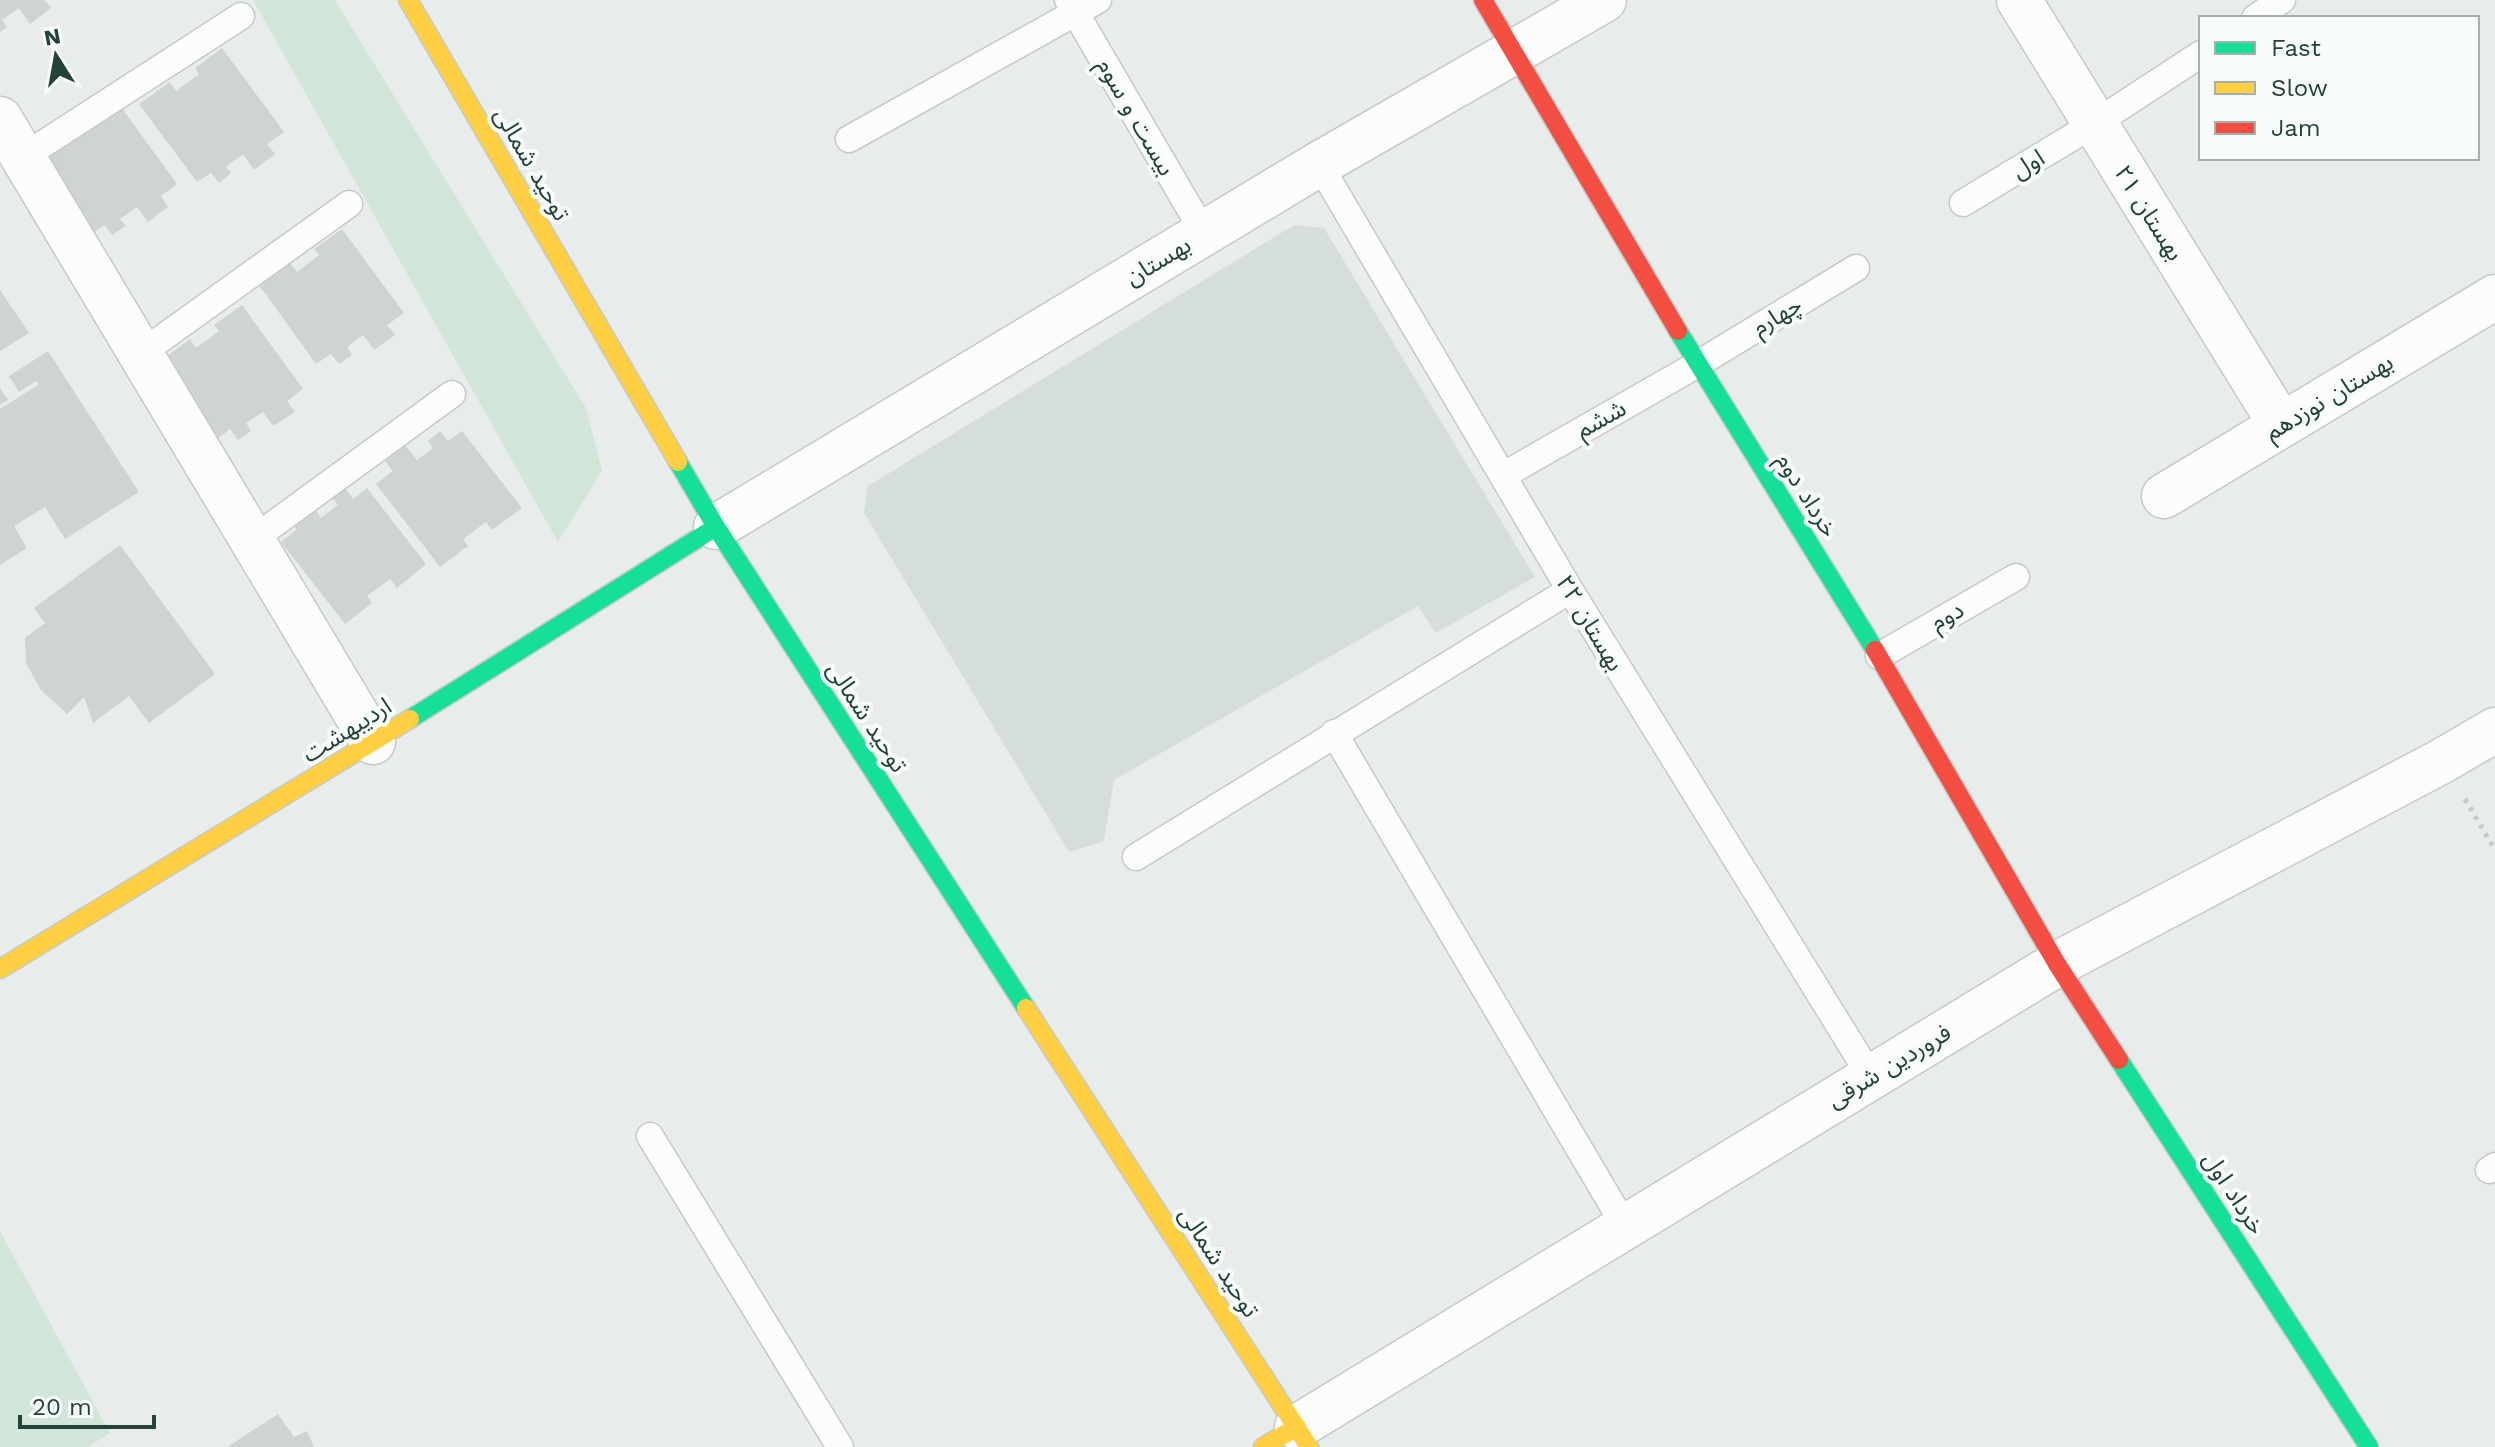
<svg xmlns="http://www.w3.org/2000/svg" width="2495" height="1447" font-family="'Work Sans','Noto Sans Arabic',sans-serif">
	<rect width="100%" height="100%" fill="#e8edeb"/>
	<path fill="#d6dedb" d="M1294 225 1324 228 1535 577 1436 633 1418 606 1114 780 1104 841 1069 852 864 513 868 486Z"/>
	<path fill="#d1e6d8" d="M253 0H335L586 408 602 471 558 542Z
		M0 1231 110 1433 88 1447H0Z"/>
	<path fill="#cfd4d2" d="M0 0H45L51 8 30 24 19 8 2 20 7 27 0 32Z
		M222 48 284 132 267 144 275 154 254 170 243 154 226 167 231 173 219 183 211 173 197 182 139 104 170 82 176 91 199 74 195 68Z
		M116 100 177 184 161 196 168 207 148 222 137 207 120 219 126 226 112 235 105 225 90 235 33 156 64 134 70 143 93 126Z
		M342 229 404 313 387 325 395 335 374 350 363 335 347 347 352 355 339 364 331 354 316 364 259 285 290 263 297 272 319 255 314 249Z
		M0 290 29 333 0 351Z
		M242 305 303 389 287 401 295 412 273 426 263 412 246 423 251 431 238 440 230 429 216 440 159 362 190 339 196 348 219 331 214 325Z
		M48 351 139 492 65 539 45 507 14 526 27 548 0 565V409L38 385 36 381 19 392 9 376Z
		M0 388 8 400 0 405Z
		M440 431 448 441 462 431 522 508 492 530 486 522 463 539 468 546 440 567 376 484 393 471 385 461 405 445 417 460 433 448 428 441Z
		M345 488 353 499 367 488 426 564 397 588 390 579 367 596 372 603 345 624 281 542 297 529 289 519 310 502 321 518 338 505 332 498Z
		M120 545 215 674 149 723 129 696 93 723 84 697 67 714 41 690 26 663 25 638 45 623 34 608Z
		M278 1414 294 1437 307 1431 314 1447H227Z"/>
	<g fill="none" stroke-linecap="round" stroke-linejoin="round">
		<g stroke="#c5cac8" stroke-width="29">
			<path id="lane" d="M1068 0 1204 233
				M2255 18 2282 0
				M849 139 1098 0
				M23 157 241 16
				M1319 164 1570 590 1871 1077
				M1963 203 2094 124 2201 54
				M140 354 349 204
				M1504 475 1698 364 1856 268
				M252 540 452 394
				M1879 656 2016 577
				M1334 733 1626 1228
				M1136 857 1570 590
				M650 1136 840 1447
				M2489 1170 2495 1166"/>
		</g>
		<g stroke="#c5cac8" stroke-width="47">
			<path id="street" d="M2019 0 2281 425
				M0 119 373 742
				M2164 496 2495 297
				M716 527 1319 164 1604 0
				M1297 1427 2057 964 2442 761 2495 730"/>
		</g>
		<g stroke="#c3cbc8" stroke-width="21">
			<path id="fast" d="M1678 331 1875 650
				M678 462 716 527 1026 1008
				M410 719 716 527
				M2119 1060 2369 1447"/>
		</g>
		<g stroke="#c3cbc8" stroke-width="21">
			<path id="slow" d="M408 0 678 462
				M0 969 410 719
				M1026 1008 1309 1447
				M1263 1447 1297 1427"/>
		</g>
		<g stroke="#c3cbc8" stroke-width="21">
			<path id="jam" d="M1483 0 1678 331
				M1875 650 2057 964 2119 1060"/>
		</g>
		<path stroke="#c3ccca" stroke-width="5" stroke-dasharray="4 6" stroke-linecap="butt" d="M2465 799 2495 850"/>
		<use href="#lane" stroke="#fcfcfc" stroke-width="26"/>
		<use href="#street" stroke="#fcfcfc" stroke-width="44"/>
		<use href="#fast" stroke="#16e098" stroke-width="18"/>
		<use href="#slow" stroke="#ffcf43" stroke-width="18"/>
		<use href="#jam" stroke="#f24e42" stroke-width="18"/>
	</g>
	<g text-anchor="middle" stroke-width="8" stroke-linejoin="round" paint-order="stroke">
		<g font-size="24" fill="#24423a" stroke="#f7fbf9">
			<text transform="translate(1136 117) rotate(60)" y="8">بیست و سوم</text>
			<text transform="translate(532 164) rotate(60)" y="8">توحید شمالی</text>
			<text transform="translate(2028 164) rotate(-31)" y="8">اول</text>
			<text transform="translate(2149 213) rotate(58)" y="8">بهستان ۲۱</text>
			<text transform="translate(1158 261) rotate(-31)" y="8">بهستان</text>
			<text transform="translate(1777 316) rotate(-31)" y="8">چهارم</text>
			<text transform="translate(2329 397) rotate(-31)" y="8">بهستان نوزدهم</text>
			<text transform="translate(1601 419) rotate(-29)" y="8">ششم</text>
			<text transform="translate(1807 495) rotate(58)" y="8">خرداد دوم</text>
			<text transform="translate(1947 616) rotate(-30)" y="8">دوم</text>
			<text transform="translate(1590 623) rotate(59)" y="8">بهستان ۲۲</text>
			<text transform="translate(867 717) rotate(57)" y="8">توحید شمالی</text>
			<text transform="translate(347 730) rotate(-32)" y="8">اردیبهشت</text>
			<text transform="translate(1889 1066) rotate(-31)" y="8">فروردین شرقی</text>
			<text transform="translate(2234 1193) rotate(57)" y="8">خرداد اول</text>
			<text transform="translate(1219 1262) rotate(57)" y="8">توحید شمالی</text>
		</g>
	</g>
	<rect x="2199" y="16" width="280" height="144" fill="#f7fbf9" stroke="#a3b1ad" stroke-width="2"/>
	<rect x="2215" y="42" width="40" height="12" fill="#16e098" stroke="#a3b1ad" stroke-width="2"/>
	<text x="2271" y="56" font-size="24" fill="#24423a">Fast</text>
	<rect x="2215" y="82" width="40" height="12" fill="#ffcf43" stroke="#a3b1ad" stroke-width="2"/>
	<text x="2271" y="96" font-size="24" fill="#24423a">Slow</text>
	<rect x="2215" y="122" width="40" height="12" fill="#f24e42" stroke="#a3b1ad" stroke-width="2"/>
	<text x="2271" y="136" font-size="24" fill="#24423a">Jam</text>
	<g transform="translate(56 56) rotate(349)" stroke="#f7fbf9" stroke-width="6" paint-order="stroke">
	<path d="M0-6L14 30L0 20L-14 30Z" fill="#24423a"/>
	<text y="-12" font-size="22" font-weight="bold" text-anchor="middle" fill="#24423a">N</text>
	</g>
	<path d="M20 1415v12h134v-12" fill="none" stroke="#24423a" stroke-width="4"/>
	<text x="32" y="1415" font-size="24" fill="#24423a" stroke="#f7fbf9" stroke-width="6" paint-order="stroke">20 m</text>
</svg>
